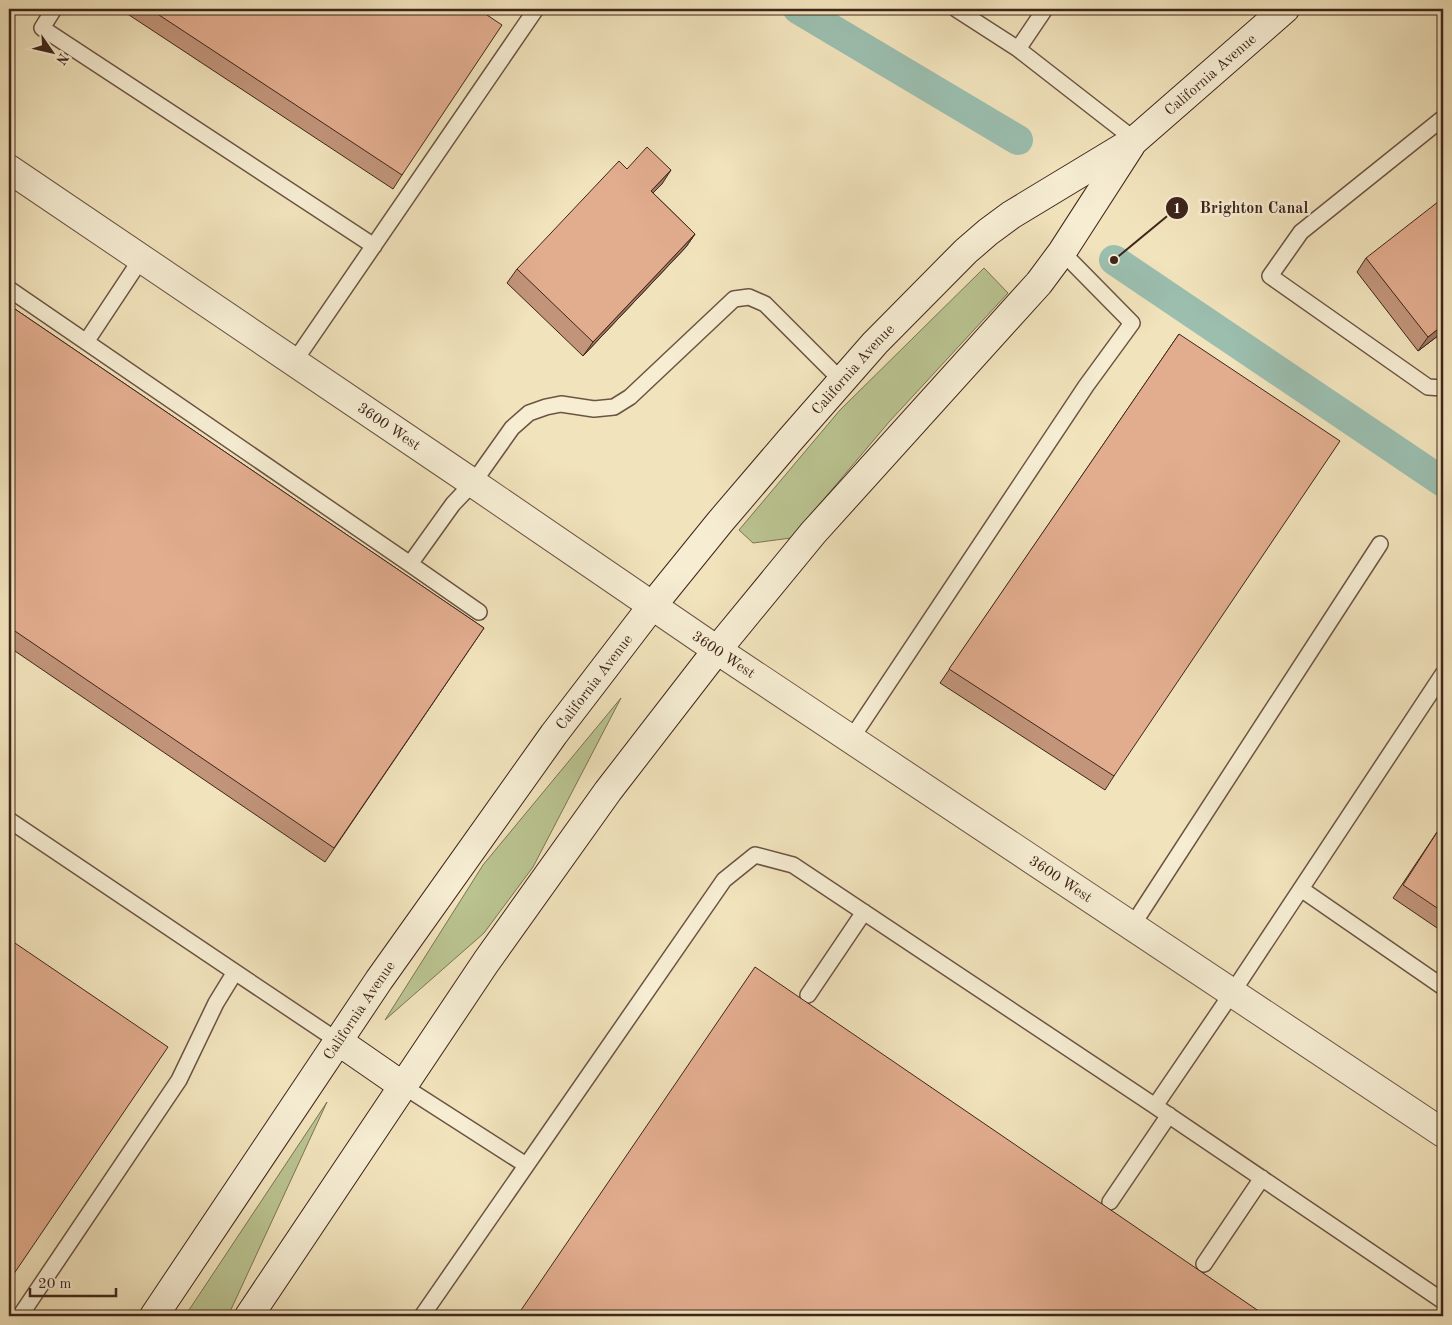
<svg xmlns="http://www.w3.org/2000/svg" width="1452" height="1325" font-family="'Old Standard TT',serif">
	<rect width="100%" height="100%" fill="#f1e3bc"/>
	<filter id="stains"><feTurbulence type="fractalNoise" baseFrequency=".004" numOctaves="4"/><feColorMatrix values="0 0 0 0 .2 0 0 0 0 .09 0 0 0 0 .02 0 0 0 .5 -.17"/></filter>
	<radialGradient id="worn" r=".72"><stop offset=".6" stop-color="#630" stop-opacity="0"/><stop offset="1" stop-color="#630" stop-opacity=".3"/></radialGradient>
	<path fill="#bac491" stroke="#7c7456" d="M984 268 1008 293 889 422 791 538 753 543 739 530 840 410Z
		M621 698 533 867 484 933 385 1020 483 865Z
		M327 1102 228 1316H185Z"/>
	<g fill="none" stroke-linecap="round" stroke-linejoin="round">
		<path stroke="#9bbeaf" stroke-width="30" d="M798 9 1018 140
			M1114 260 1443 482"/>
		<g stroke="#6c5443" stroke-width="18">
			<path id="service" d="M54 9 42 28 374 246
				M956 9 1018 49
				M1045 9 1018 49 1135 140
				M1443 118 1301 232 1270 276 1428 387 1443 388
				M9 289 410 564
				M86 342 141 259
				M294 362 536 9
				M479 612 410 564 453 504 473 483 512 428 529 413 546 407 561 404 594 409 614 407 630 397 734 299 749 297 765 304 842 381
				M1443 674 1232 993 1155 1106 1443 1301
				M851 739 1086 386 1132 323 1062 252
				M9 820 235 972
				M1301 889 1443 987
				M1132 926 1380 544
				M808 995 864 912
				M403 1086 526 1165
				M1110 1202 1169 1115
				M1204 1264 1262 1178
				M20 1316 179 1080 216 1003 235 972 338 1041
				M422 1316 724 880 755 855 793 865 1155 1106"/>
		</g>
		<g stroke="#6c5443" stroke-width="30">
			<g id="minor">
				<path id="s1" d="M9 169 473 483 717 650 1443 1133"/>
			</g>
		</g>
		<g stroke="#3f251b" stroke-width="30">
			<g id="secondary">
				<path d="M338 1041 403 1086"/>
				<path id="s2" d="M154 1316 379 980 554 734 652 606 720 522 790 440 875 343 966 251 988 232 1011 215 1135 140 1285 9"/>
				<path d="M249 1316 486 962 608 791 717 650 813 533 1039 283 1062 252 1131 145"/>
			</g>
		</g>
		<use href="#service" stroke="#f6edd3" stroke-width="15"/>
		<use href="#minor" stroke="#f6edd3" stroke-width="28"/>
		<use href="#secondary" stroke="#f6edd3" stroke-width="28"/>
	</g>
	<path fill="#c2957b" stroke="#3f251b" d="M120 9H478L402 175 393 189Z
		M627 169 662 184 653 193 695 234 686 247 583 356 507 283 517 269Z
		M1366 258 1443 332 1418 351 1357 272Z
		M9 305 484 628 325 862 9 647Z
		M1179 334 1114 776 1105 790 940 683Z
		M1443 823V932L1393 898Z"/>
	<path fill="#9e7964" stroke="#3f251b" d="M671 170 662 184 641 205 651 191Z
		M695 234 686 247 583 356 593 342Z
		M1443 325V332L1418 351 1428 337Z"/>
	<path fill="#e2ad8f" stroke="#3f251b" d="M150 9H478L502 25 402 175Z
		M647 147 671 170 651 191 695 234 593 342 517 269 619 161 627 169Z
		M1443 198V325L1428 337 1366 258Z
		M9 305 484 628 334 848 9 627Z
		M1179 334 1340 441 1114 776 949 669Z
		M1443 823V912L1403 885Z
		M9 939 168 1047 9 1281Z
		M755 967 1266 1316H517Z"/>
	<g text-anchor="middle" stroke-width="5" stroke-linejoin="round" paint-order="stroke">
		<g font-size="15" fill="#3f251b" stroke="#f6edd3">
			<text dy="5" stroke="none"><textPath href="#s2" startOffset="1644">California Avenue</textPath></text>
			<text dy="5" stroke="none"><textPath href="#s2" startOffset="1178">California Avenue</textPath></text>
			<text dy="5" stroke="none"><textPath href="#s1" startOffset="459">3600 West</textPath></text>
			<text dy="5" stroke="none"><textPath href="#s1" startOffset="864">3600 West</textPath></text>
			<text dy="5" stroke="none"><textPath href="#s2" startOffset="772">California Avenue</textPath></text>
			<text dy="5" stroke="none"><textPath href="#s1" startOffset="1269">3600 West</textPath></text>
			<text dy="5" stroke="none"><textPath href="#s2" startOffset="368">California Avenue</textPath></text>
		</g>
	</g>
	<path fill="none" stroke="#3f251b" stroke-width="2" d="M1114 260L1177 208"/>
	<g fill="#3f251b" stroke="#f6edd3" stroke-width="2">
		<circle cx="1114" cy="260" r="5"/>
		<circle cx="1177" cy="208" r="12"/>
	</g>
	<g font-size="15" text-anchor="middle" font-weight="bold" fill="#fff">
		<text x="1177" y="213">1</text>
	</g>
	<g font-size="16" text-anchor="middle" font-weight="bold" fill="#3f251b" stroke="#f6edd3" stroke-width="5" stroke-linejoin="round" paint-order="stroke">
		<text x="1254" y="213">Brighton Canal</text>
	</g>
	<rect width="1452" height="1325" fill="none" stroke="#f1e3bc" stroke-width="30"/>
	<rect x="10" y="10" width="1432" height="1305" fill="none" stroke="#3f251b" stroke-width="2.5"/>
	<rect x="15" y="15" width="1422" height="1295" fill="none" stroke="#3f251b"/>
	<g transform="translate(52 52) rotate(124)" stroke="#f6edd3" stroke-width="4" paint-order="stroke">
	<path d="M0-4L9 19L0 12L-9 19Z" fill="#3f251b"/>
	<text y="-8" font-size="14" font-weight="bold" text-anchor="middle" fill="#3f251b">N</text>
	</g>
	<path d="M30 1288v8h86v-8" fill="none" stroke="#3f251b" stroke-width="2.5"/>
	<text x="38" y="1288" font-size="15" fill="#3f251b" stroke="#f6edd3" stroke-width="4" paint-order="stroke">20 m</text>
	<rect width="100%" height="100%" filter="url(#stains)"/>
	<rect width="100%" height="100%" fill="url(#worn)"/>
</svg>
